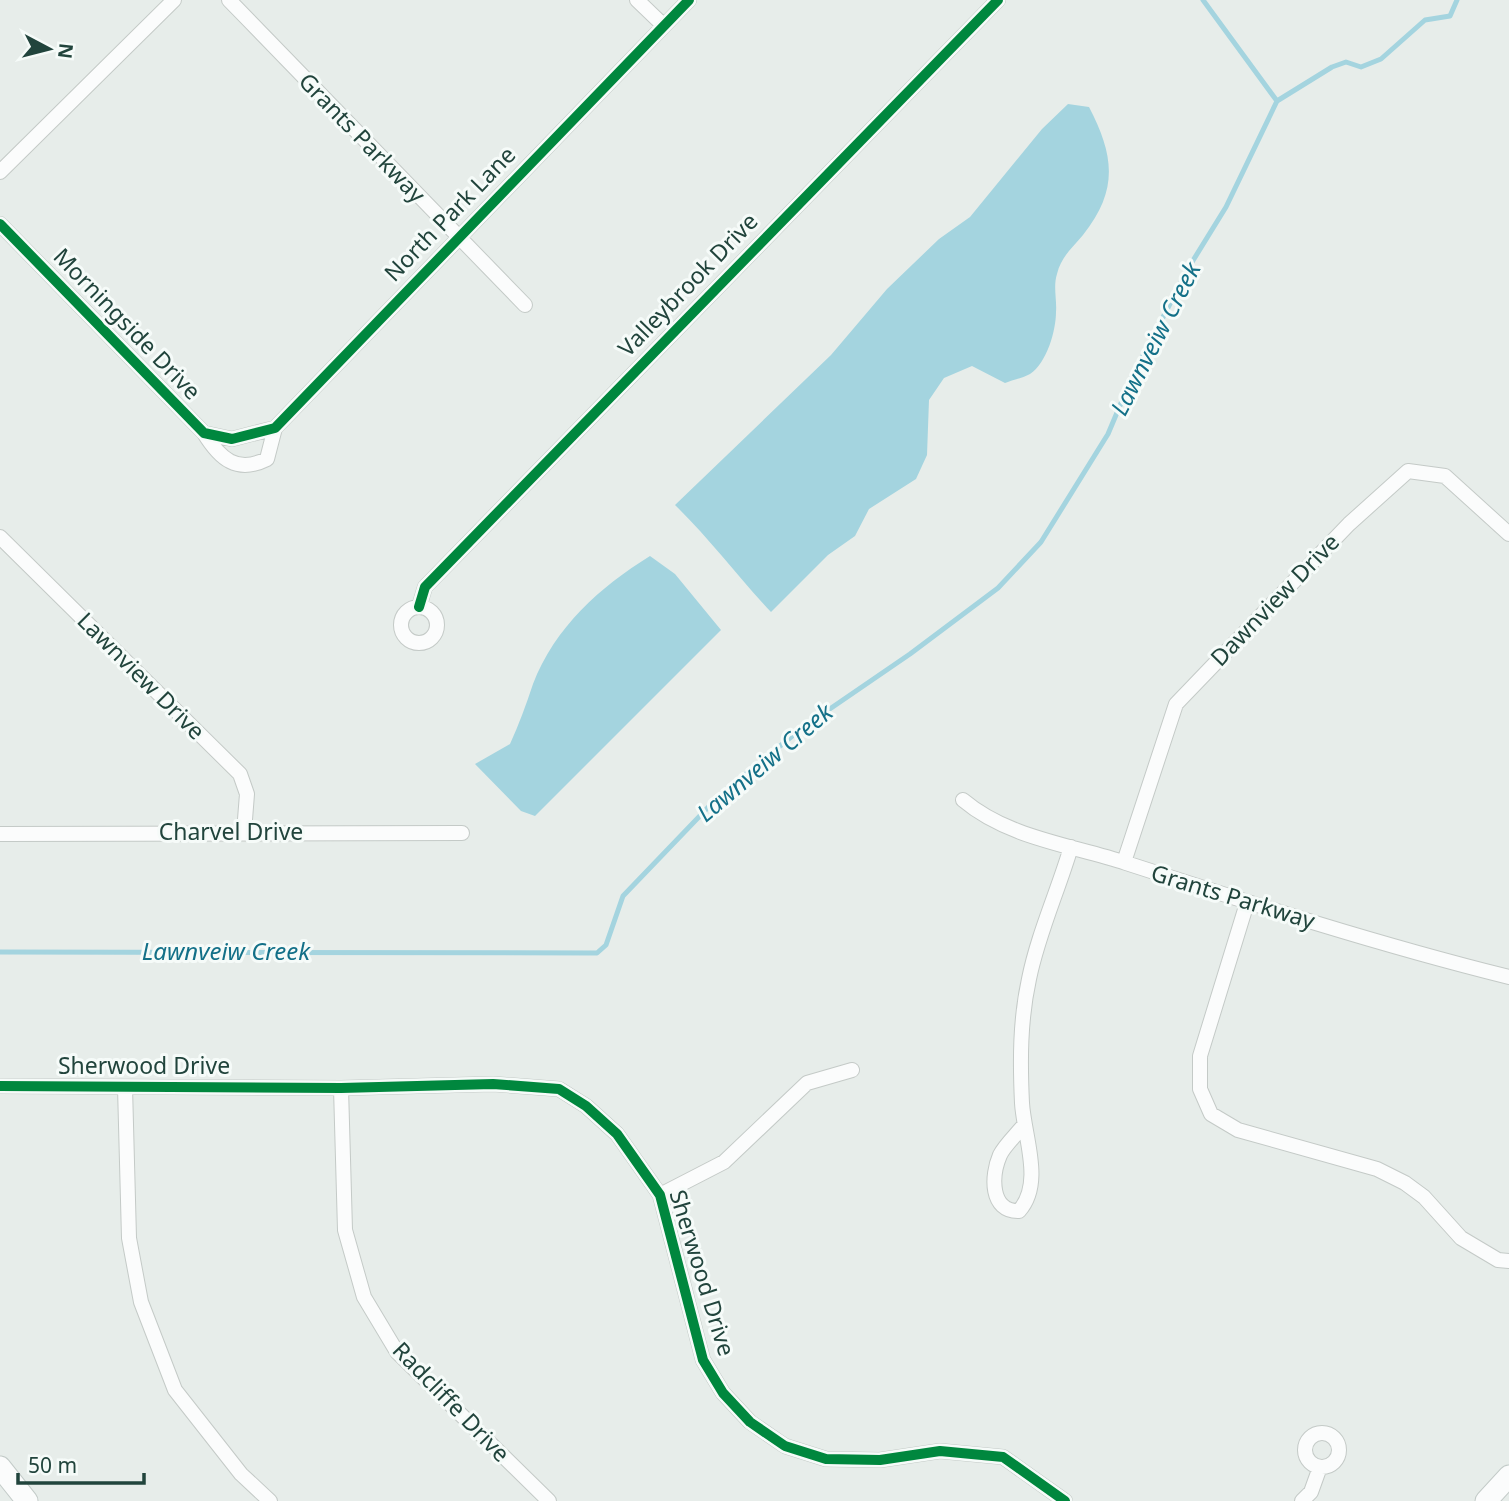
<svg xmlns="http://www.w3.org/2000/svg" width="1509" height="1501" font-family="'Noto Sans',sans-serif">
	<rect width="100%" height="100%" fill="#e7edea"/>
	<path fill="#a4d4df" d="M1068 104 1089 107C1114 155 1119 190 1083 235 1072 248 1061 257 1057 274 1053 286 1057 300 1056 312 1056 330 1047 363 1030 374 1023 378 1012 380 1005 383L972 366 944 378 929 400 927 455 916 479 869 509 855 536 828 555 771 612C738 577 710 539 675 505L831 355 887 289 939 239 970 217 1042 129Z
		M650 556 675 574 721 630 535 816 521 811 475 764 510 744C519 724 526 705 533 684 555 627 600 587 650 556Z"/>
	<g fill="none" stroke-linecap="round" stroke-linejoin="round">
		<path stroke="#a4d4df" stroke-width="5" d="M1203 0 1277 101
			M1277 101 1332 67 1346 62 1361 67 1381 59 1425 20 1450 16 1457 0
			M0 952 597 953 606 945 623 896 718 797 802 728 910 654 998 588 1041 542 1108 434 1132 377 1189 267 1226 207 1277 101"/>
		<g stroke="#c4cac7" stroke-width="16">
			<path id="street" d="M229 0 525 305
				M637 0 663 25
				M0 172 174 0
				M0 224 204 433 232 439 275 428 689 0
				M204 433C220 459 237 474 267 459L275 428
				M0 537 240 774 247 794 244 832
				M419 607 425 587 998 0
				M401 625a18 18 0 1 1 36 0a18 18 0 1 1-36 0Z
				M963 800C1008 838 1071 845 1126 863 1253 904 1380 945 1509 977
				M0 834 462 833
				M1124 862 1176 704 1349 524 1408 471 1445 476 1509 534
				M1247 903 1200 1056V1089L1211 1114 1238 1130 1377 1169 1405 1183 1424 1197 1461 1238 1498 1260 1509 1261
				M0 1086 341 1088 493 1084 559 1089 586 1106 617 1134 660 1195 703 1360 723 1393 750 1422 785 1446 826 1459 880 1460 940 1451 1003 1457 1065 1501
				M125 1087 129 1238 141 1302 175 1390 241 1474 270 1501
				M341 1088 345 1230 364 1297 397 1352 549 1501
				M1024 1125C1017 1134 1005 1145 1000 1155 991 1176 990 1212 1019 1211 1044 1183 1024 1137 1022 1103 1020 1061 1020 1020 1029 979 1038 934 1058 891 1071 847
				M660 1195 724 1162 807 1083 852 1070
				M1305 1450a17 17 0 1 1 34 0a17 17 0 1 1-34 0Z
				M1302 1501 1311 1492 1320 1467"/>
		</g>
		<g stroke="#c3cbc8" stroke-width="23">
			<path id="secondary" d="M0 1467 27 1501
				M1486 1501 1509 1476"/>
		</g>
		<use href="#street" stroke="#fbfcfc" stroke-width="14"/>
		<use href="#secondary" stroke="#fbfcfc" stroke-width="21"/>
		<g stroke="#f6fbf9" stroke-width="15">
			<path id="cycleway" d="M0 224 204 433 232 439 275 428 689 0
				M419 607 425 587 998 0
				M0 1086 341 1088 493 1084 559 1089 586 1106 617 1134 660 1195 703 1360 723 1393 750 1422 785 1446 826 1459 880 1460 940 1451 1003 1457 1065 1501"/>
		</g>
		<use href="#cycleway" stroke="#00873e" stroke-width="10"/>
	</g>
	<g text-anchor="middle" stroke-width="6" stroke-linejoin="round" paint-order="stroke">
		<g font-size="23" fill="#21443c" stroke="#f6fbf9">
			<text transform="translate(362 138) rotate(46)" y="8">Grants Parkway</text>
			<text transform="translate(450 214) rotate(-46)" y="8">North Park Lane</text>
			<text transform="translate(688 285) rotate(-46)" y="8">Valleybrook Drive</text>
			<text transform="translate(127 324) rotate(46)" y="8">Morningside Drive</text>
			<text transform="translate(1275 600) rotate(-46)" y="8">Dawnview Drive</text>
			<text transform="translate(141 676) rotate(45)" y="8">Lawnview Drive</text>
			<text x="231" y="840">Charvel Drive</text>
			<text transform="translate(1233 897) rotate(17)" y="8">Grants Parkway</text>
			<text x="144" y="1074">Sherwood Drive</text>
			<text transform="translate(702 1273) rotate(73)" y="8">Sherwood Drive</text>
			<text transform="translate(451 1402) rotate(46)" y="8">Radcliffe Drive</text>
		</g>
		<g font-size="24" font-style="italic" fill="#137088" stroke="#f6fbf9">
			<text transform="translate(1156 339) rotate(-63)" y="8">Lawnveiw Creek</text>
			<text transform="translate(765 763) rotate(-40)" y="8">Lawnveiw Creek</text>
			<text x="226" y="960">Lawnveiw Creek</text>
		</g>
	</g>
	<g transform="translate(49 49) rotate(97)" stroke="#f6fbf9" stroke-width="5" paint-order="stroke">
	<path d="M0-5L12 26L0 18L-12 26Z" fill="#21443c"/>
	<text y="-10" font-size="19" font-weight="bold" text-anchor="middle" fill="#21443c">N</text>
	</g>
	<path d="M18 1473v10h126v-10" fill="none" stroke="#21443c" stroke-width="3.5"/>
	<text x="28" y="1473" font-size="21" fill="#21443c" stroke="#f6fbf9" stroke-width="5" paint-order="stroke">50 m</text>
</svg>
